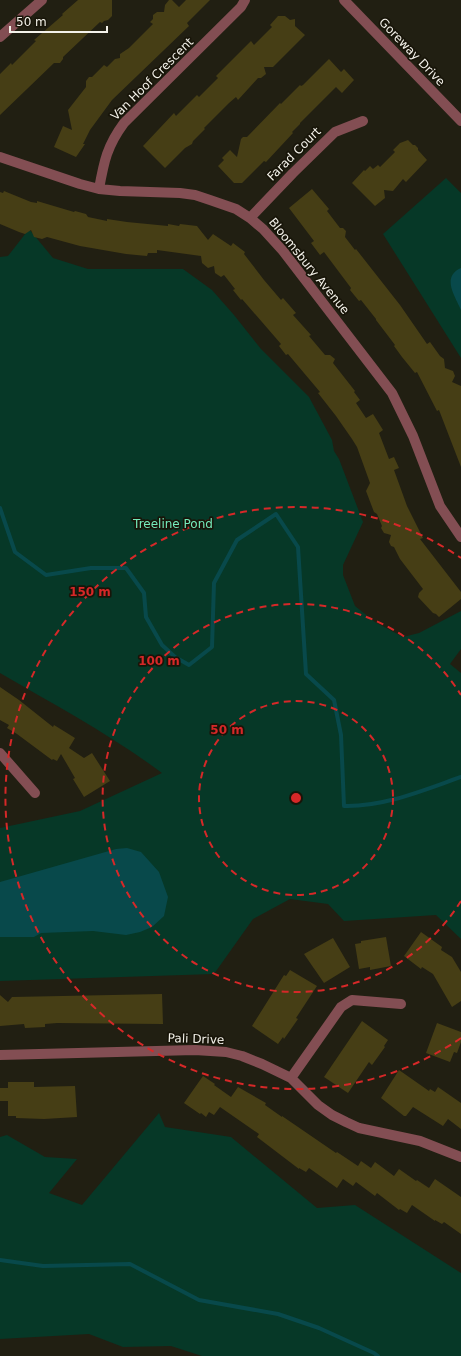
<svg xmlns="http://www.w3.org/2000/svg" width="461" height="1356" font-family="'DejaVu Sans',sans-serif">
	<rect width="100%" height="100%" fill="#211f12"/>
	<path fill="#063827" d="M446 178 461 193V358L383 234Z
		M29 229 53 258 88 269H183L212 290 234 315 261 349 309 397 332 440 334 451 339 459 363 522 343 565V575L355 606 375 622 403 637 419 633 461 611V649L450 664 461 673V939L436 915 344 921 328 904 290 899 253 919 214 974 0 981V828L80 811 162 773C111 735 55 705 0 673V257L8 256Z
		M159 1113 165 1127 231 1137 317 1208 355 1205 461 1273V1356H202L171 1346 123 1347 89 1334 0 1339V1137L7 1135 45 1157 77 1159 49 1193 82 1205Z"/>
	<path fill="#08494b" d="M461 268V310C455 296 441 277 461 268Z
		M127 848 141 852 159 872 168 897 164 916 152 927 140 932 126 935 93 931 41 933 34 937H0V882L116 849Z"/>
	<g fill="none" stroke-linecap="round" stroke-linejoin="round">
		<path stroke="#08494b" stroke-width="4" d="M0 508 15 552 46 575 91 568H126L144 593 146 617 162 645 175 657 189 665 212 647 214 583 237 540 276 514 298 547 306 674 334 700 341 735 344 806C384 807 424 790 461 777
			M0 1260 43 1266 130 1264 199 1300 278 1314 319 1328 374 1353 378 1356"/>
	</g>
	<path fill="#463e15" d="M78 0H112V16L108 20 104 21 102 23 100 22 63 57V59L60 63H54L0 115V74L11 63 12 65 36 41 34 40 63 15 62 14Z
		M169 0H172L179 7 186 0H210L187 23 189 26 112 100 90 130 83 144H85L76 157 54 147 63 126 72 130 68 110 86 87V81L89 77H92L104 65 107 67 115 59 120 58V54L129 48 153 24 150 22 153 19V15L157 12H164L165 5Z
		M278 16H285L290 20 295 19V26L305 35 273 67H264L266 74 261 78H258L238 100 236 97 229 103 204 128 205 129 193 141 192 144 185 148 165 168 143 146 174 113 176 116 197 95 199 97 218 78 216 76 251 41 254 45 272 27 270 25Z
		M329 59 341 72 344 69 354 80 342 93 336 87 300 123V124L292 132 293 133 266 162 264 161 242 183H234L218 166 224 160 222 158 230 150 237 157 241 139 243 137H247L280 103 281 104 300 85 301 86 303 85Z
		M408 140 413 145H415L418 148V150L427 160 406 182 403 179 393 191 384 190 385 198 375 206 352 183 364 170 365 171 370 166 373 169 378 165 380 167 395 152 393 150 400 143Z
		M312 189 329 209 327 211 340 228H343L346 231 345 237 355 250 356 249 400 305 427 344 430 342 440 356 444 359 445 368 453 371 455 376 452 382 461 386V467L439 410 437 411 417 372 415 373 402 357 394 346 395 345 376 320V319L361 300 359 301 350 290 351 288 324 252 320 255 311 243 314 241 289 208Z
		M4 191 31 202 37 203V201L74 212 75 211 86 214 88 217 107 221V219L127 222 168 226V224L179 226 180 224 197 226 208 240 213 234 231 246 233 243 245 252 244 254 264 280 281 300 283 298 296 313 293 315 311 335 309 336 325 355H330L335 359 333 363 355 391 354 392 360 400 356 403 366 418 373 414 383 430 379 433 389 459 394 457 399 468 394 470 407 506 423 538 420 539 461 592V599L439 617 436 614 433 613 418 597 419 593 423 589 400 559 394 547 391 546 389 542 391 535 384 533 381 528 382 526 377 514 374 512 366 491 370 483 357 447 352 439 336 416 318 393 320 392 288 354 286 355 279 346 281 344 242 299 241 300 233 290 235 289 224 275 221 277 215 273 214 266 208 268 202 263 201 256 157 250V253H148L147 256 126 254 80 246 47 237 42 239 34 237 31 230 25 234 19 232 0 224V192L3 193Z
		M0 687 19 700 53 727 54 725 75 738 69 748 84 758 92 753 110 781 84 797 73 779 75 778 61 754 57 761 53 759 52 760 17 734 7 728 9 725 0 720Z
		M421 932 442 947 441 950 452 957 461 972V1001L452 1007 433 974 422 967 421 969 404 956Z
		M386 937 391 966 370 970V967L359 969 355 944 361 943V941Z
		M333 938 350 967 324 983 304 954Z
		M290 970 317 986 296 1018 298 1019 284 1039 283 1037 278 1044 252 1026 284 975 286 976Z
		M162 994 163 1024 57 1023 45 1024V1027L25 1028 24 1024 0 1026V995L8 1002 12 997Z
		M362 1021 388 1040 384 1046 385 1047 372 1065 369 1062 348 1093 324 1077Z
		M437 1023 461 1032V1042L457 1053 454 1052 450 1062 426 1053Z
		M399 1070 429 1091 430 1089 435 1092 438 1087 461 1103V1129L448 1119 443 1126 413 1107 406 1116H404L381 1098Z
		M203 1076 215 1084 214 1085 231 1097 238 1087 266 1103 265 1105 282 1117V1116L336 1153 337 1152 358 1166 361 1161 371 1168 375 1162 394 1176 399 1169 416 1181 417 1180 429 1188 435 1179 461 1197V1234L444 1222 442 1224 435 1220V1221L412 1205 407 1213 400 1209 399 1210 377 1193 375 1196 356 1182 353 1186 343 1179 337 1188 309 1168 306 1172 299 1168V1169L257 1137 259 1134 220 1107 214 1115 209 1112 206 1117 201 1113 200 1114 184 1103Z
		M8 1082H34V1087L75 1086 77 1117 44 1119 16 1118V1116H8V1101H0V1088H8Z"/>
	<g fill="none" stroke-linecap="round" stroke-linejoin="round">
		<path stroke="#834e53" stroke-width="10" d="M0 37 42 0
			M0 157 80 184 99 189 120 191 180 193 195 195 210 200 236 209 250 218 263 229 283 251 392 393 413 436 440 506 461 537
			M99 189C104 161 107 146 124 123L241 7 245 0
			M250 218 293 173 335 132 363 121
			M0 753 35 793
			M0 1055 195 1050 226 1052 242 1056 262 1064 291 1078 318 1105 332 1115 346 1122 359 1128 420 1141 461 1157
			M291 1078 341 1007 352 1000 401 1004"/>
		<path stroke="#834e53" stroke-width="10" d="M344 0 461 121"/>
	</g>
	<g fill="none" stroke="#d62828" stroke-width="2" stroke-dasharray="7 5">
		<circle cx="296" cy="798" r="97"/>
		<path d="M461 901A194 194 0 1 1 461 695"/>
		<path d="M461 1038A291 291 0 1 1 461 558"/>
	</g>
	<g text-anchor="middle" stroke-width="3.5" stroke-linejoin="round" paint-order="stroke">
		<g font-size="12" fill="#f4f2ea" stroke="#181509">
			<text transform="translate(412 52) rotate(46)" y="4">Goreway Drive</text>
			<text transform="translate(152 79) rotate(-45)" y="4">Van Hoof Crescent</text>
			<text transform="translate(294 154) rotate(-45)" y="4">Farad Court</text>
			<text transform="translate(309 266) rotate(51)" y="4">Bloomsbury Avenue</text>
			<text transform="translate(196 1039) rotate(2)" y="4">Pali Drive</text>
		</g>
		<g font-size="12" fill="#74ebbb" stroke="#181509">
			<text x="173" y="528">Treeline Pond</text>
		</g>
	</g>
	<circle cx="296" cy="798" r="6" fill="#d62828" stroke="#181509" stroke-width="2"/>
	<g font-size="12" text-anchor="middle" font-weight="bold" fill="#d62828" stroke="#181509" stroke-width="3.5" stroke-linejoin="round" paint-order="stroke">
		<text x="90" y="596">150 m</text>
		<text x="159" y="665">100 m</text>
		<text x="227" y="734">50 m</text>
	</g>
	<path d="M10 26v6h97v-6" fill="none" stroke="#f4f2ea" stroke-width="2"/>
	<text x="16" y="26" font-size="12" fill="#f4f2ea" stroke="#181509" stroke-width="3" paint-order="stroke">50 m</text>
</svg>
